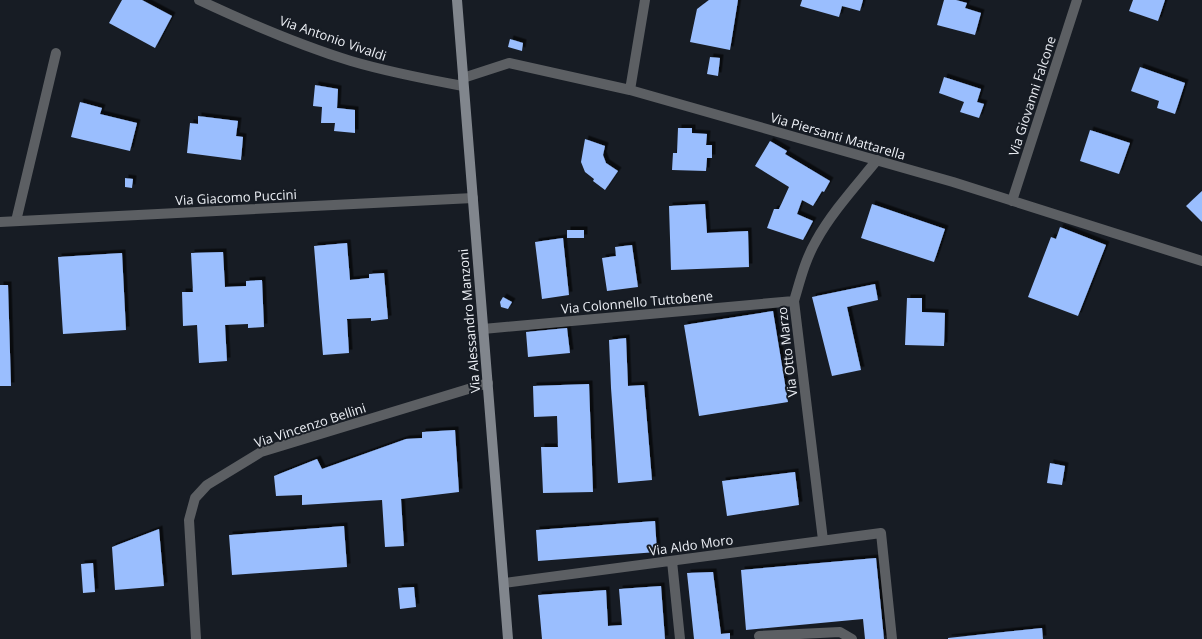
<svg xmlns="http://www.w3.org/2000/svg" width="1202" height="639" font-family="'Open Sans',sans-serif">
	<defs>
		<filter id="shadow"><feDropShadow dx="3.5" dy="-3.5" stdDeviation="0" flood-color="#0009"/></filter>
	</defs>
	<rect width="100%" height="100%" fill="#171c24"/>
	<path fill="#9abefe" filter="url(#shadow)" d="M122 0H142L172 16 155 48 109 23Z
		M709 0H738L730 50 690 42 697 9Z
		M802 0H863L860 11 842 6 839 17 800 6Z
		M944 0H956L967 3 965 8 981 13 975 35 937 25Z
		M1133 0H1165L1158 21 1129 11Z
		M510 39 523 43 522 51 508 47Z
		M710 57 720 58 718 76 707 74Z
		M1140 67 1185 83 1175 114 1157 108 1159 101 1131 91Z
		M944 77 981 89 977 102 984 104 979 118 960 112 964 102 939 93Z
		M315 85 338 89 337 108 355 110V133L334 131 335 123H321L322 107 313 106Z
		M80 102 102 108 100 114 137 123 130 151 71 137Z
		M198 116 238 121 236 136 243 137 241 160 187 153 190 123 198 124Z
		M678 128H692V133L707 134 706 145H712V158H707L706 171 672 170 673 153H677Z
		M1090 130 1130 143 1119 174 1080 161Z
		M585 139 605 146 603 155 606 163 618 171 605 190 593 181 594 179 585 172 581 162Z
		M770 141 787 151 785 154 830 181 824 192 822 191 813 206 802 200 797 214 813 221 803 240 767 228 774 209H779L789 187 755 166Z
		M125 178 133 179 132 188 125 187Z
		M1202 191V222L1186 206Z
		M705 204 707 233 748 231 749 267 671 270 669 206Z
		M872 204 945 229 934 262 861 238Z
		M1060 227 1106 245 1078 316 1028 297 1051 237 1056 239Z
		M567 230H584V238H567Z
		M563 238 569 295 542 299 535 242Z
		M347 243 350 280 369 278V274L384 273 388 319 371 321V318L347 319 349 353 323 355 314 246Z
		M632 245 638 287 607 291 602 258 616 256 615 247Z
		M223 252 225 287 246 286V281L262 280 264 327 248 328V324L225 325 227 361 199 363 197 325 183 326 182 292H193L191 253Z
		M122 253 126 330 63 334 58 257Z
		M875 284 878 300 847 307 861 370 832 376 812 297Z
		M0 285H8L11 386H0Z
		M503 297 512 302 508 309 501 307 500 302Z
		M907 298H922V312L945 313 944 346 905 345Z
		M773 311 788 402 699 416 684 325Z
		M567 328 570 353 528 357 526 332Z
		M626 338 628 386 644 385 652 480 618 483 611 388 609 340Z
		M589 384 593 492 543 493 541 447H558L557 416 534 417 533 386Z
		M455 430 459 492 401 499 404 546 385 547 382 500 302 505V495L276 496 274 476 317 459 322 469 406 439 422 438V432Z
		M1050 463 1065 466 1062 485 1047 483Z
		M795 472 799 505 727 516 722 481Z
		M655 521 657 552 538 561 536 530Z
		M344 526 347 567 232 575 229 535Z
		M159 529 164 586 115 590 112 547Z
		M876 558 884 639H865L863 619 746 630 741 570Z
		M93 563 95 592 83 593 81 564Z
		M713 572 721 634 730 633V639H694L687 573Z
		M661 586 665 639H542L538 595 606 590 608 626 622 625 619 589Z
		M414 587 416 607 400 609 398 588Z
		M1042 628 1043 639H948V638Z"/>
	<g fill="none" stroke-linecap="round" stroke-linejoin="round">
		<path stroke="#5c5f63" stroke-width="10" d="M16 221 56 53"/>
		<path stroke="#5c5f63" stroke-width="10" d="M199 0C248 23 299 45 351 61 388 72 425 79 463 86
			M463 78 509 63 630 90 953 182 1202 261
			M630 90 645 0
			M1012 201 1077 0
			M0 222 473 198
			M483 329 794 301
			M823 540 794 301C800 281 805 260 816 241 832 212 856 186 877 160
			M672 561 680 639
			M504 583 881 533 892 639
			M759 636 840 632 852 639
			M196 639 189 520 195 498 207 485 261 452 488 383"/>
		<path stroke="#81868d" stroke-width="10" d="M457 0 508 639"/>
	</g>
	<g text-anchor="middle" stroke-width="4" stroke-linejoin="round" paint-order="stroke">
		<g font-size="13" fill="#eceff5" stroke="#171c24">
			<text transform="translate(333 38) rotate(19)" y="5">Via Antonio Vivaldi</text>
			<text transform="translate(1032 96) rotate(-72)" y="5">Via Giovanni Falcone</text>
			<text transform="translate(838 136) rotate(16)" y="5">Via Piersanti Mattarella</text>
			<text transform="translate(236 197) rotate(-3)" y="5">Via Giacomo Puccini</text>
			<text transform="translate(637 302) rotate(-5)" y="5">Via Colonnello Tuttobene</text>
			<text transform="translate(469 321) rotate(-95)" y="5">Via Alessandro Manzoni</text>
			<text transform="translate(787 352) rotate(-97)" y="5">Via Otto Marzo</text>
			<text transform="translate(310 425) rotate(-18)" y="5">Via Vincenzo Bellini</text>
			<text transform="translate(691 545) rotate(-8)" y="5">Via Aldo Moro</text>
		</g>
	</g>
</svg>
